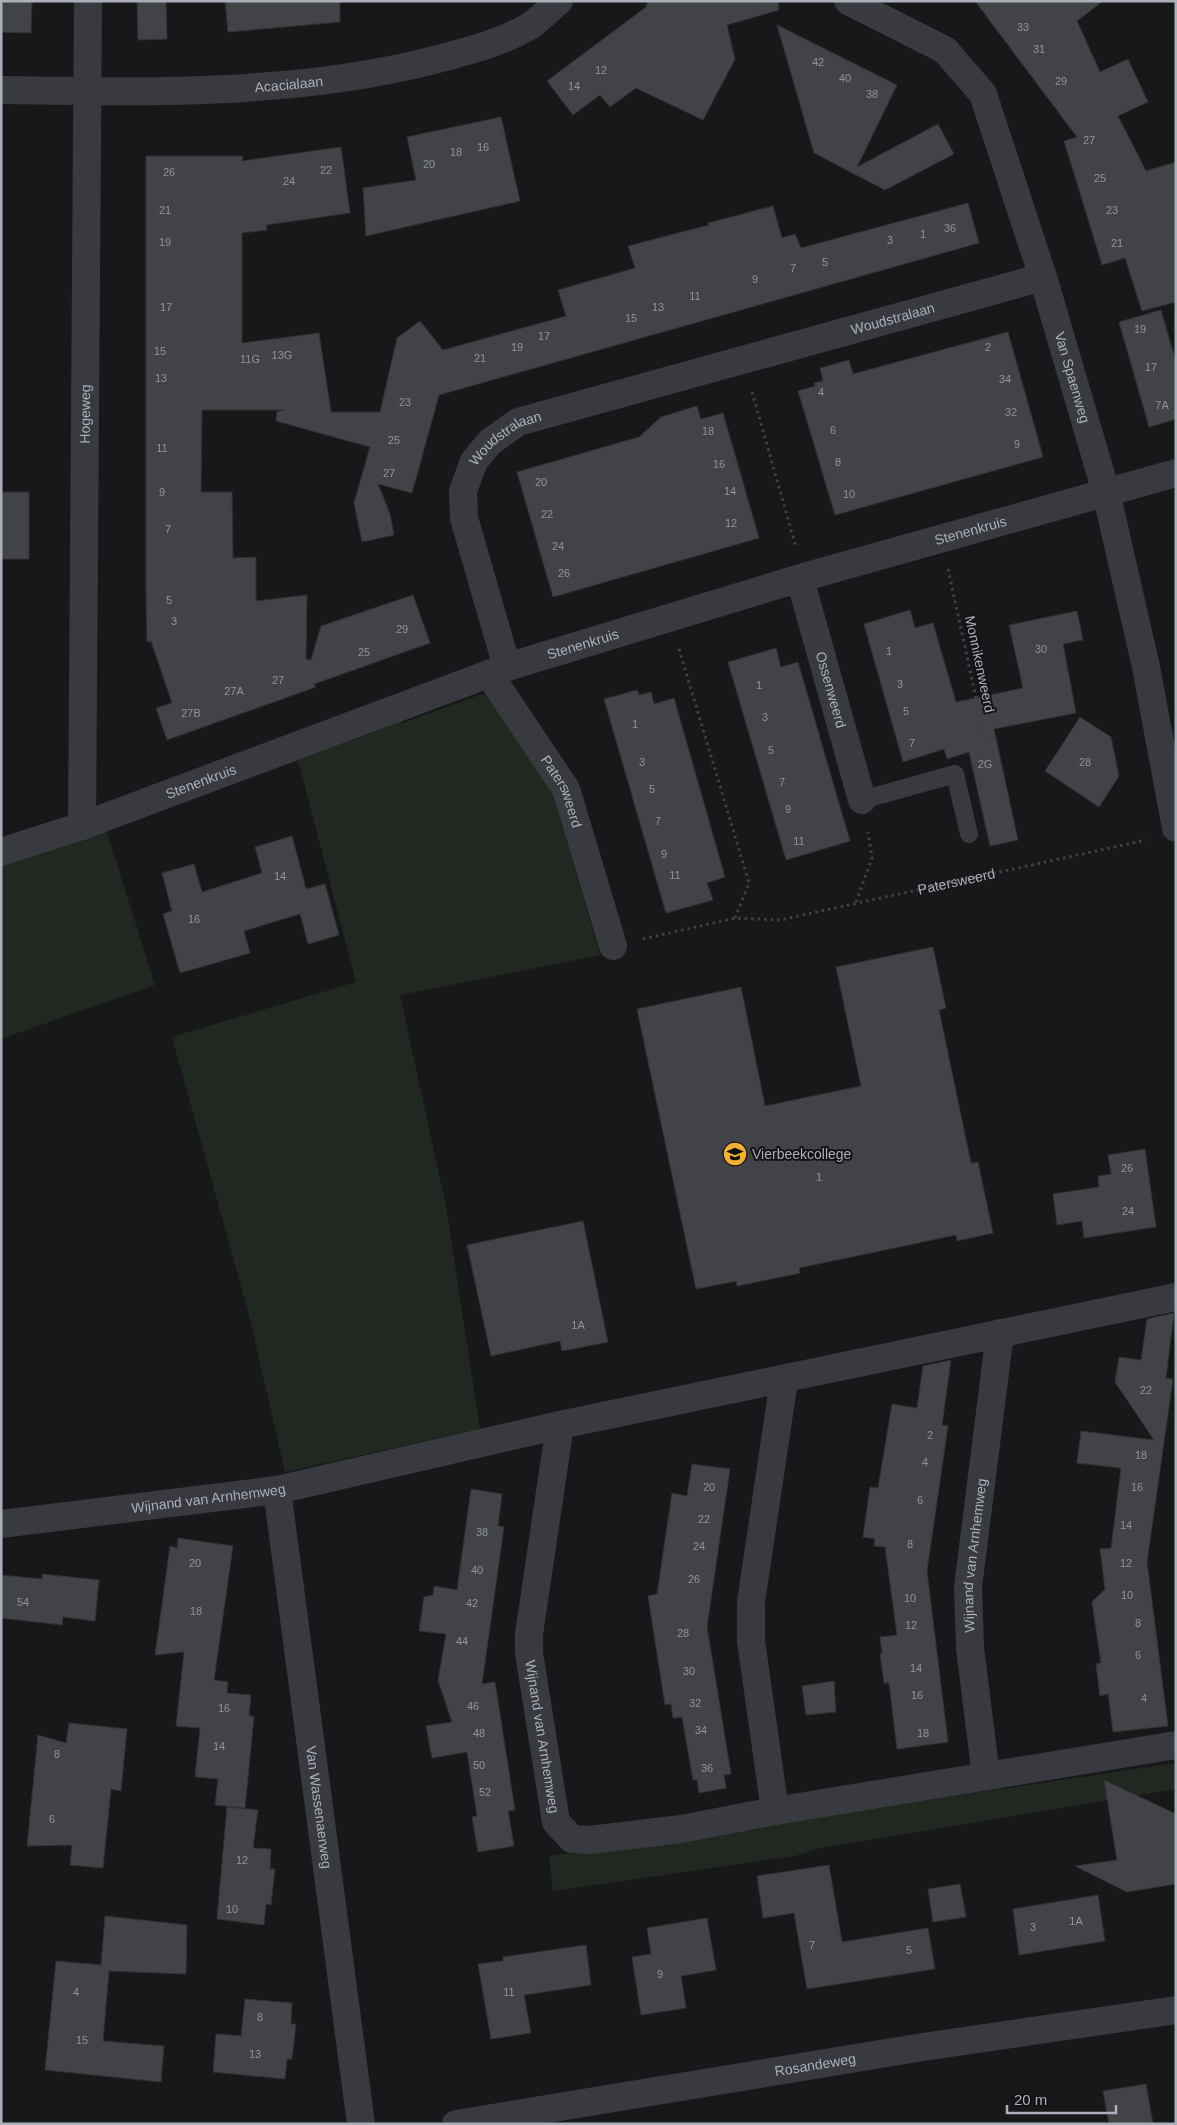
<svg xmlns="http://www.w3.org/2000/svg" width="1177" height="2125" font-family="Helvetica,sans-serif">
	<rect width="100%" height="100%" fill="#18181a"/>
	<path fill="#202821" d="M485 693 553 794 600 955 400 995 446 1206 480 1429 285 1472 250 1319 172 1037 356 982 298 760 373 733 377 726 394 720 403 723Z
		M106 829 155 985 1 1039V865Z
		M1176 1763V1789L821 1848 795 1856 553 1891 549 1856Z"/>
	<path fill="#424347" stroke="#323236" d="M1 1H32L31 33 1 32Z
		M137 1H166L167 39 138 40Z
		M225 1H340V22L228 32Z
		M648 1H778L779 10 727 25 735 59 703 120 636 88 610 107 600 95 573 115 547 81 646 7Z
		M975 1H1103L1077 21 1100 72 1128 59 1148 102 1118 116 1146 171 1176 162V302L1142 311 1125 258 1102 265 1064 141 1077 137Z
		M777 25 897 85 857 167 938 124 954 154 885 190 814 153Z
		M501 117 520 201 366 236 363 188 416 180 407 137Z
		M341 147 350 213 266 225 267 230 242 233V343L319 333 331 412H380L397 338 420 321 443 350 566 316 558 290 635 268 628 246 709 225 708 223 773 206 782 238 795 234 801 248 968 203 979 243 439 395 412 493 378 484 390 514 394 535 362 542 354 503 370 447 276 421 277 412 284 410H202L201 492H232L233 558 256 557V601L307 595 306 659 311 660 321 626 413 595 430 643 314 684 316 687 167 740 156 708 172 703 151 641 147 642 146 597V156H243L242 161Z
		M1161 310 1176 362V419L1149 427 1119 322Z
		M1008 332 1043 457 835 515 798 391 815 386 814 383 823 381 820 368 849 360 853 374Z
		M697 406 701 419 723 413 759 538 553 597 517 472 639 437 661 417Z
		M1 492H29V559H1Z
		M910 610 915 628 933 623 956 702 1023 688 1009 625 1077 611 1083 640 1063 644 1076 713 994 729 1018 840 990 846 969 752 947 759 944 749 903 762 864 624Z
		M776 648 781 667 798 662 850 841 786 860 728 662Z
		M637 690 639 695 651 692 654 704 674 698 725 877 707 883 713 900 666 913 604 699Z
		M1080 717 1111 737 1119 776 1099 807 1045 771Z
		M292 836 306 889 325 884 339 935 308 944 300 914 244 931 250 953 180 973 163 914 172 911 162 873 194 864 202 892 262 873 255 847Z
		M933 947 946 1008 939 1010 971 1163 978 1162 993 1233 957 1241 956 1235 799 1268 800 1273 737 1286 736 1281 696 1289 637 1009 741 987 765 1106 861 1086 836 967Z
		M1145 1149 1156 1227 1084 1238 1082 1221 1057 1225 1053 1194 1099 1187 1098 1176 1111 1174 1108 1155Z
		M583 1221 608 1342 562 1351 560 1341 491 1356 467 1245Z
		M1174 1313 1166 1378 1173 1379 1147 1562 1168 1726 1113 1732 1108 1694 1100 1696 1096 1664 1101 1663 1092 1602 1105 1589 1100 1549 1111 1548 1121 1468 1077 1463 1081 1431 1154 1440 1115 1382 1119 1357 1141 1360 1147 1319Z
		M951 1360 942 1425 948 1426 927 1571 948 1742 897 1749 889 1683H884L880 1654 882 1653 880 1637 897 1635 885 1547 874 1546 875 1539 863 1537 870 1487 878 1488 892 1404 917 1408 923 1366Z
		M692 1464 730 1469 707 1627 731 1774 724 1775 726 1788 699 1793 697 1780H693L682 1717 673 1718 671 1704 665 1705 648 1596 657 1594 672 1493 687 1496Z
		M471 1489 502 1494 498 1526 504 1527 482 1684 495 1682 515 1810 508 1811 514 1846 478 1852 472 1817 477 1816 467 1752 432 1758 426 1726 452 1722 438 1680 446 1634 419 1631 424 1597 433 1595 434 1586 457 1590Z
		M178 1538 233 1546 214 1680 228 1682 227 1693 251 1695 249 1716H254L245 1808 215 1805 218 1779 195 1777 200 1728 176 1726 184 1652 155 1655 170 1546 177 1548Z
		M42 1574 99 1580 95 1621 63 1617 62 1625 1 1618V1575L42 1579Z
		M834 1681 836 1712 806 1715 802 1686Z
		M69 1723 127 1729 121 1791 111 1789 103 1868 70 1865 72 1845 27 1846 38 1735 66 1743Z
		M1104 1780 1176 1814V1884L1127 1892 1075 1866 1117 1860Z
		M227 1807 258 1810 253 1848 271 1849 270 1869H275L271 1905 266 1904 264 1925 217 1919Z
		M829 1865 842 1942 928 1928 935 1969 807 1989 794 1913 763 1918 757 1876Z
		M960 1884 966 1917 933 1922 928 1889Z
		M1098 1895 1105 1941 1019 1955 1013 1909Z
		M105 1916 187 1925 186 1974 109 1971 103 2041 164 2046 161 2082 45 2070 56 1961 101 1965Z
		M707 1918 716 1970 681 1976 686 2008 641 2015 632 1957 651 1954 647 1928Z
		M586 1945 591 1985 524 1995 531 2033 491 2039 478 1964 503 1961V1957Z
		M245 1999 292 2003 291 2024H296L292 2059H287L285 2079 213 2072 216 2034 241 2036Z
		M1146 2084 1153 2124H1109L1103 2091Z"/>
	<g fill="none" stroke-linecap="round" stroke-linejoin="round">
		<g stroke="#3f4146" stroke-width="3" stroke-dasharray="2.5 4" stroke-linecap="butt">
			<path d="M752 392 796 547"/>
			<path d="M948 569 988 753 974 755"/>
			<path d="M679 649 749 883 735 918"/>
			<path d="M856 902 872 858 868 832"/>
			<path id="s1" d="M643 939 735 918 780 920 1146 840"/>
		</g>
		<path stroke="#393a3f" stroke-width="18" d="M862 800 955 774 969 834"/>
		<g stroke="#393a3f" stroke-width="28">
			<path id="s2" d="M848 1 945 50 983 94 1043 277 1106 492 1146 667 1176 828"/>
			<path id="s3" d="M1 90C144 92 291 96 430 61 465 52 499 44 530 26 540 19 549 9 559 1"/>
			<path id="s4" d="M800 579 862 800"/>
			<path id="s5" d="M507 667 464 518 463 491 474 461 490 442 518 422 1043 277"/>
			<path id="s6" d="M489 674 566 789 613 946"/>
			<path id="s7" d="M82 826 88 1"/>
			<path id="s8" d="M1 852 82 826 507 667 804 577 1176 473"/>
			<path id="s9" d="M560 1425 529 1634V1653L556 1822 572 1839 590 1840 681 1829 775 1811 1176 1745"/>
			<path id="s10" d="M277 1490 361 2124"/>
			<path id="s11" d="M1 1524 277 1490 560 1425 1176 1297"/>
			<path id="s12" d="M986 1776 970 1648 968 1587 1000 1333"/>
			<path d="M775 1811 751 1641V1602L784 1380"/>
			<path id="s13" d="M456 2124 923 2047 1176 2010"/>
		</g>
	</g>
	<defs>
		<g id="school-disc" transform="scale(1.25)"><circle r="9.5" fill="#f3b037" stroke="#131315"/><path d="M0-5L7-2L0 1L-7-2ZM-4 1L0 2.5L4 1V4Q0 6-4 4Z" fill="#111"/></g>
	</defs>
	<g fill-rule="evenodd">
		<use href="#school-disc" x="735" y="1154"/>
	</g>
	<g text-anchor="middle" stroke-width="4" stroke-linejoin="round" paint-order="stroke">
		<g font-size="11" fill="#90949d">
			<text x="1023" y="31">33</text>
			<text x="1039" y="53">31</text>
			<text x="818" y="66">42</text>
			<text x="601" y="74">12</text>
			<text x="845" y="82">40</text>
			<text x="1061" y="85">29</text>
			<text x="574" y="90">14</text>
			<text x="872" y="98">38</text>
			<text x="1089" y="144">27</text>
			<text x="483" y="151">16</text>
			<text x="456" y="156">18</text>
			<text x="429" y="168">20</text>
			<text x="326" y="174">22</text>
			<text x="169" y="176">26</text>
			<text x="1100" y="182">25</text>
			<text x="289" y="185">24</text>
			<text x="165" y="214">21</text>
			<text x="1112" y="214">23</text>
			<text x="950" y="232">36</text>
			<text x="923" y="238">1</text>
			<text x="890" y="244">3</text>
			<text x="165" y="246">19</text>
			<text x="1117" y="247">21</text>
			<text x="825" y="266">5</text>
			<text x="793" y="272">7</text>
			<text x="755" y="283">9</text>
			<text x="695" y="300">11</text>
			<text x="166" y="311">17</text>
			<text x="658" y="311">13</text>
			<text x="631" y="322">15</text>
			<text x="1140" y="333">19</text>
			<text x="544" y="340">17</text>
			<text x="517" y="351">19</text>
			<text x="988" y="351">2</text>
			<text x="160" y="355">15</text>
			<text x="282" y="359">13G</text>
			<text x="480" y="362">21</text>
			<text x="250" y="363">11G</text>
			<text x="1151" y="371">17</text>
			<text x="161" y="382">13</text>
			<text x="1005" y="383">34</text>
			<text x="821" y="396">4</text>
			<text x="405" y="406">23</text>
			<text x="1162" y="409">7A</text>
			<text x="1011" y="416">32</text>
			<text x="833" y="434">6</text>
			<text x="708" y="435">18</text>
			<text x="394" y="444">25</text>
			<text x="1017" y="448">9</text>
			<text x="162" y="452">11</text>
			<text x="838" y="466">8</text>
			<text x="719" y="468">16</text>
			<text x="389" y="477">27</text>
			<text x="541" y="486">20</text>
			<text x="730" y="495">14</text>
			<text x="162" y="496">9</text>
			<text x="849" y="498">10</text>
			<text x="547" y="518">22</text>
			<text x="731" y="527">12</text>
			<text x="168" y="533">7</text>
			<text x="558" y="550">24</text>
			<text x="564" y="577">26</text>
			<text x="169" y="604">5</text>
			<text x="174" y="625">3</text>
			<text x="402" y="633">29</text>
			<text x="1041" y="653">30</text>
			<text x="889" y="655">1</text>
			<text x="364" y="656">25</text>
			<text x="278" y="684">27</text>
			<text x="900" y="688">3</text>
			<text x="759" y="689">1</text>
			<text x="234" y="695">27A</text>
			<text x="906" y="715">5</text>
			<text x="191" y="717">27B</text>
			<text x="765" y="721">3</text>
			<text x="635" y="728">1</text>
			<text x="912" y="747">7</text>
			<text x="771" y="754">5</text>
			<text x="642" y="766">3</text>
			<text x="1085" y="766">28</text>
			<text x="985" y="768">2G</text>
			<text x="782" y="786">7</text>
			<text x="652" y="793">5</text>
			<text x="788" y="813">9</text>
			<text x="658" y="825">7</text>
			<text x="799" y="845">11</text>
			<text x="664" y="858">9</text>
			<text x="675" y="879">11</text>
			<text x="280" y="880">14</text>
			<text x="194" y="923">16</text>
			<text x="1127" y="1172">26</text>
			<text x="819" y="1181">1</text>
			<text x="1128" y="1215">24</text>
			<text x="578" y="1329">1A</text>
			<text x="1146" y="1394">22</text>
			<text x="930" y="1439">2</text>
			<text x="1141" y="1459">18</text>
			<text x="925" y="1466">4</text>
			<text x="709" y="1491">20</text>
			<text x="1137" y="1491">16</text>
			<text x="920" y="1504">6</text>
			<text x="704" y="1523">22</text>
			<text x="1126" y="1529">14</text>
			<text x="482" y="1536">38</text>
			<text x="910" y="1548">8</text>
			<text x="699" y="1550">24</text>
			<text x="195" y="1567">20</text>
			<text x="1126" y="1567">12</text>
			<text x="477" y="1574">40</text>
			<text x="694" y="1583">26</text>
			<text x="1127" y="1599">10</text>
			<text x="910" y="1602">10</text>
			<text x="23" y="1606">54</text>
			<text x="472" y="1607">42</text>
			<text x="196" y="1615">18</text>
			<text x="1138" y="1627">8</text>
			<text x="911" y="1629">12</text>
			<text x="683" y="1637">28</text>
			<text x="462" y="1645">44</text>
			<text x="1138" y="1659">6</text>
			<text x="916" y="1672">14</text>
			<text x="689" y="1675">30</text>
			<text x="917" y="1699">16</text>
			<text x="1144" y="1702">4</text>
			<text x="695" y="1707">32</text>
			<text x="473" y="1710">46</text>
			<text x="224" y="1712">16</text>
			<text x="701" y="1734">34</text>
			<text x="479" y="1737">48</text>
			<text x="923" y="1737">18</text>
			<text x="219" y="1750">14</text>
			<text x="57" y="1758">8</text>
			<text x="479" y="1769">50</text>
			<text x="707" y="1772">36</text>
			<text x="485" y="1796">52</text>
			<text x="52" y="1823">6</text>
			<text x="242" y="1864">12</text>
			<text x="232" y="1913">10</text>
			<text x="1076" y="1925">1A</text>
			<text x="1033" y="1931">3</text>
			<text x="812" y="1949">7</text>
			<text x="909" y="1954">5</text>
			<text x="660" y="1978">9</text>
			<text x="76" y="1996">4</text>
			<text x="509" y="1996">11</text>
			<text x="260" y="2021">8</text>
			<text x="82" y="2044">15</text>
			<text x="255" y="2058">13</text>
		</g>
		<g font-size="14" fill="#aaafba" stroke="#131315">
			<text dy="5" stroke="none"><textPath href="#s3" startOffset="288">Acacialaan</textPath></text>
			<text dy="5" stroke="none"><textPath href="#s5" startOffset="662">Woudstralaan</textPath></text>
			<text dy="5" stroke="none"><textPath href="#s2" startOffset="464">Van Spaenweg</textPath></text>
			<text dy="5" stroke="none"><textPath href="#s7" startOffset="412">Hogeweg</textPath></text>
			<text dy="5" stroke="none"><textPath href="#s5" startOffset="254">Woudstralaan</textPath></text>
			<text dy="5" stroke="none"><textPath href="#s8" startOffset="1022">Stenenkruis</textPath></text>
			<text dy="5" stroke="none"><textPath href="#s8" startOffset="618">Stenenkruis</textPath></text>
			<text transform="translate(980 664) rotate(78)" y="5">Monnikenweerd</text>
			<text dy="5" stroke="none"><textPath href="#s4" startOffset="115">Ossenweerd</textPath></text>
			<text dy="5" stroke="none"><textPath href="#s8" startOffset="212">Stenenkruis</textPath></text>
			<text dy="5" stroke="none"><textPath href="#s6" startOffset="139">Patersweerd</textPath></text>
			<text dy="5" stroke="none"><textPath href="#s1" startOffset="320">Patersweerd</textPath></text>
			<text dy="5" stroke="none"><textPath href="#s11" startOffset="209">Wijnand van Arnhemweg</textPath></text>
			<text dy="5" stroke="none"><textPath href="#s12" startOffset="222">Wijnand van Arnhemweg</textPath></text>
			<text dy="5" stroke="none"><textPath href="#s9" startOffset="315">Wijnand van Arnhemweg</textPath></text>
			<text dy="5" stroke="none"><textPath href="#s10" startOffset="320">Van Wassenaerweg</textPath></text>
			<text dy="5" stroke="none"><textPath href="#s13" startOffset="364">Rosandeweg</textPath></text>
		</g>
		<g font-size="14" fill="#aaafba" stroke="#131315" text-anchor="start">
			<text x="752" y="1159">Vierbeekcollege</text>
		</g>
	</g>
	<rect width="1177" height="2125" fill="none" stroke="#aaafba" stroke-width="5"/>
	<path d="M1007 2105v8h109v-8" fill="none" stroke="#aaafba" stroke-width="2.5"/>
	<text x="1014" y="2105" font-size="15" fill="#aaafba" stroke="#131315" stroke-width="4" paint-order="stroke">20 m</text>
</svg>
